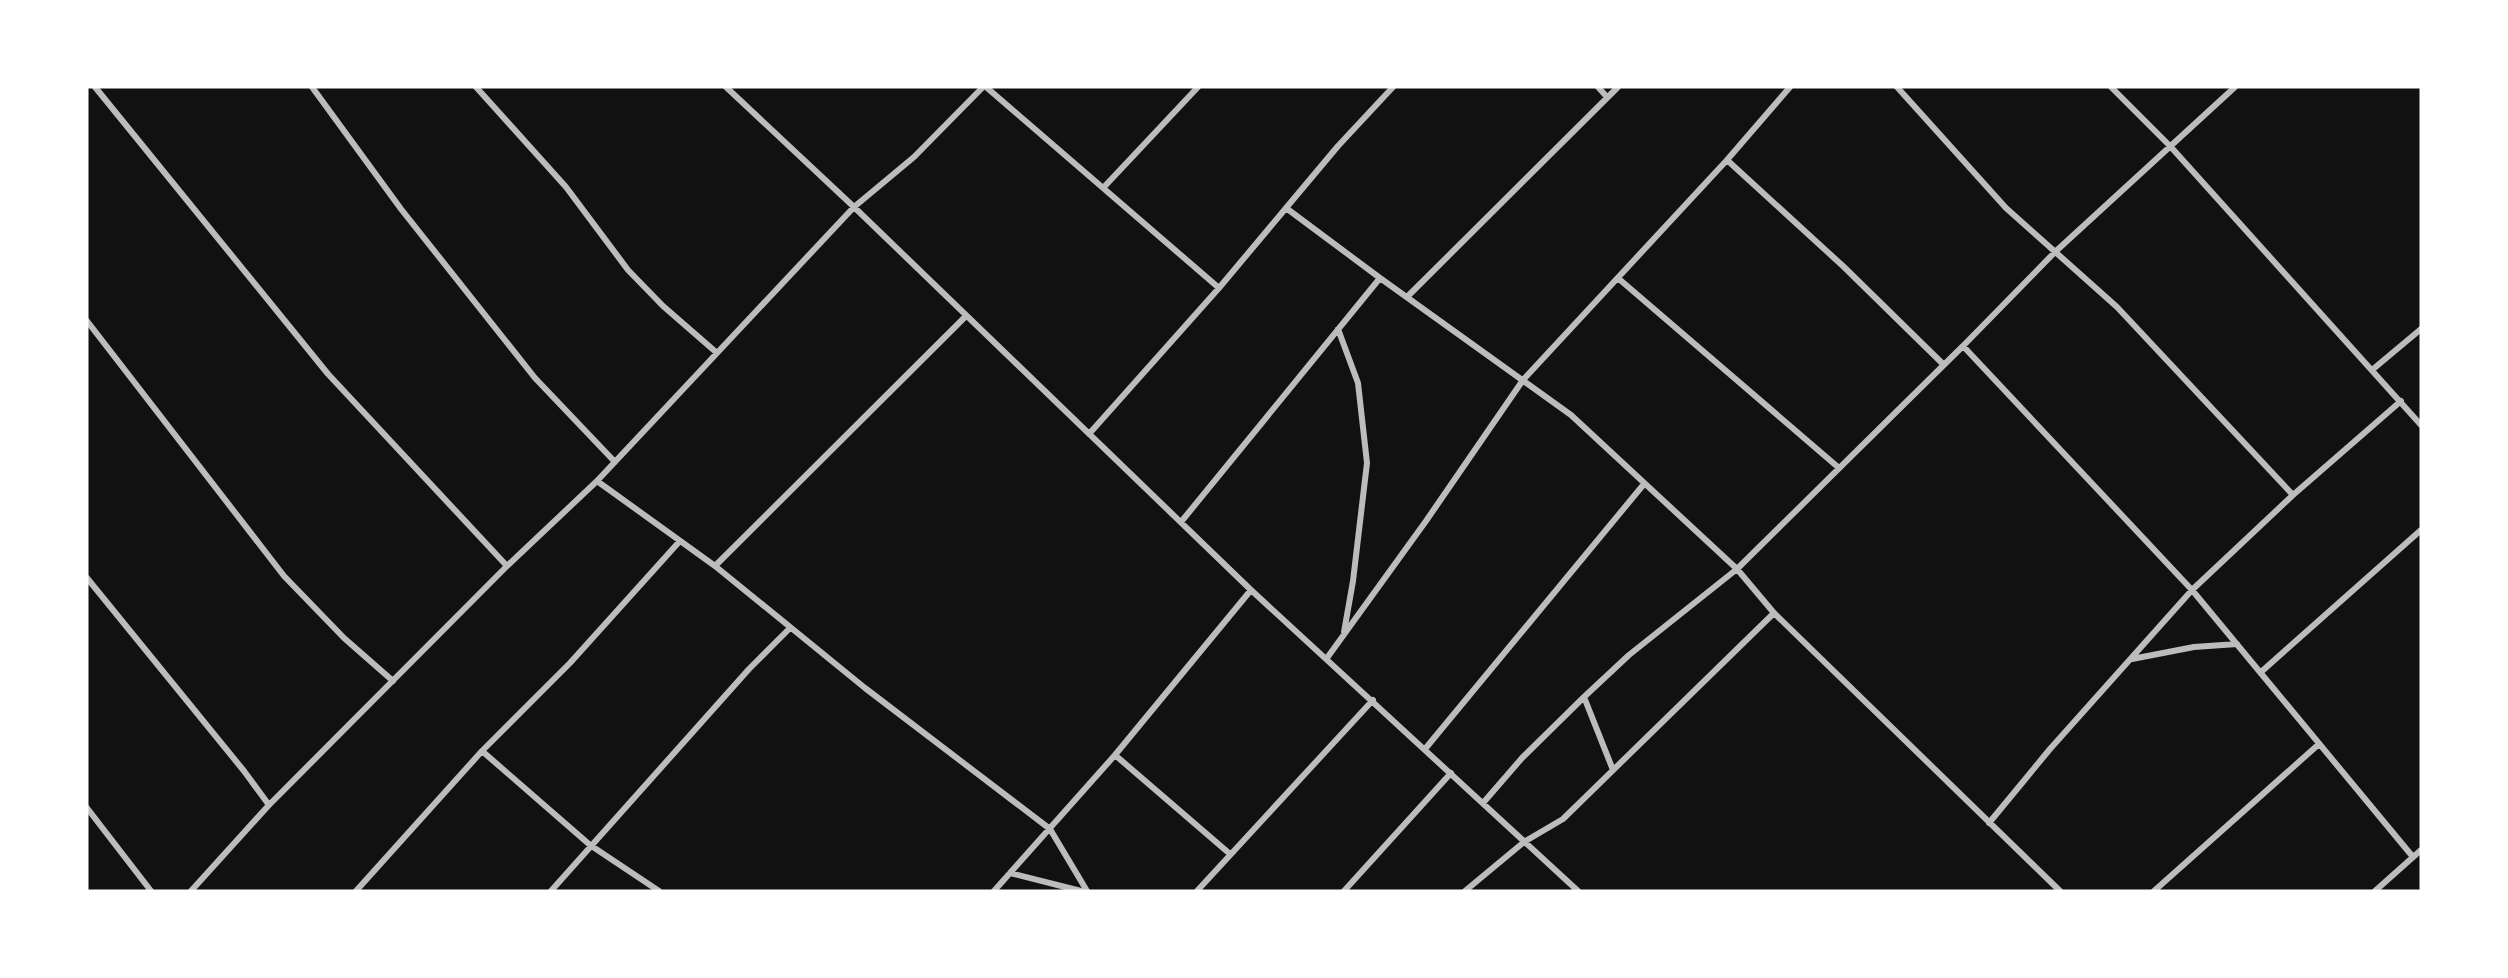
<svg xmlns="http://www.w3.org/2000/svg" width="2508" height="978" font-family="Mulish,sans-serif">
	<rect width="100%" height="100%" fill="#111"/>
	<g fill="none" stroke-linecap="round" stroke-linejoin="round">
		<path stroke="#bcbcbc" stroke-width="6" d="M95 87 328 374 507 566
			M312 87 401 209 535 378 615 462
			M476 87 566 187 628 270 663 306 717 353
			M726 87 854 207 1251 590 1578 891
			M986 87 1219 288
			M1598 87 1607 97
			M1897 87 2006 208 2117 307 2293 495
			M2111 87 2170 146 2421 425
			M1727 160 1844 267 1944 365
			M1104 187 1198 87
			M1380 278 1571 415 1737 569 1774 613 2060 891
			M1619 279 1839 468
			M1407 297 1618 87
			M87 321 284 576 344 638 393 681
			M1338 329 1358 383 1367 463 1353 581 1344 632
			M1963 346 2055 252 2235 87
			M2372 370 2421 329
			M1089 434 1219 288 1286 208
			M597 481 715 566 865 688 1050 829 1087 891
			M1181 522 1380 278 1286 208 1338 146 1393 87
			M715 566 966 316
			M87 578 244 771 269 805
			M1327 658 1426 521 1523 380 1727 160 1790 87
			M2132 659 2194 647 2237 644
			M2261 672 2421 530
			M1584 697 1613 770
			M1425 749 1644 484
			M482 751 590 845 659 891
			M1115 755 1230 854
			M1483 803 1522 758 1584 697 1629 655 1737 569 1963 346 2192 590 2413 857
			M87 808 151 891
			M1989 823 2050 749 2192 590 2293 495 2401 401
			M1010 873 1081 891
			M191 891 269 805 507 566 597 481 854 207 914 157 983 87
			M356 891 482 751 570 663 679 542
			M551 891 749 669 790 628
			M994 891 1115 755 1251 590
			M1197 891 1373 700
			M1344 891 1451 773
			M1465 891 1524 842 1563 819 1774 613
			M2154 891 2319 744
			M2375 891 2421 850"/>
	</g>
	<rect width="2508" height="978" fill="none" stroke="#ffffff" stroke-width="177"/>
</svg>
